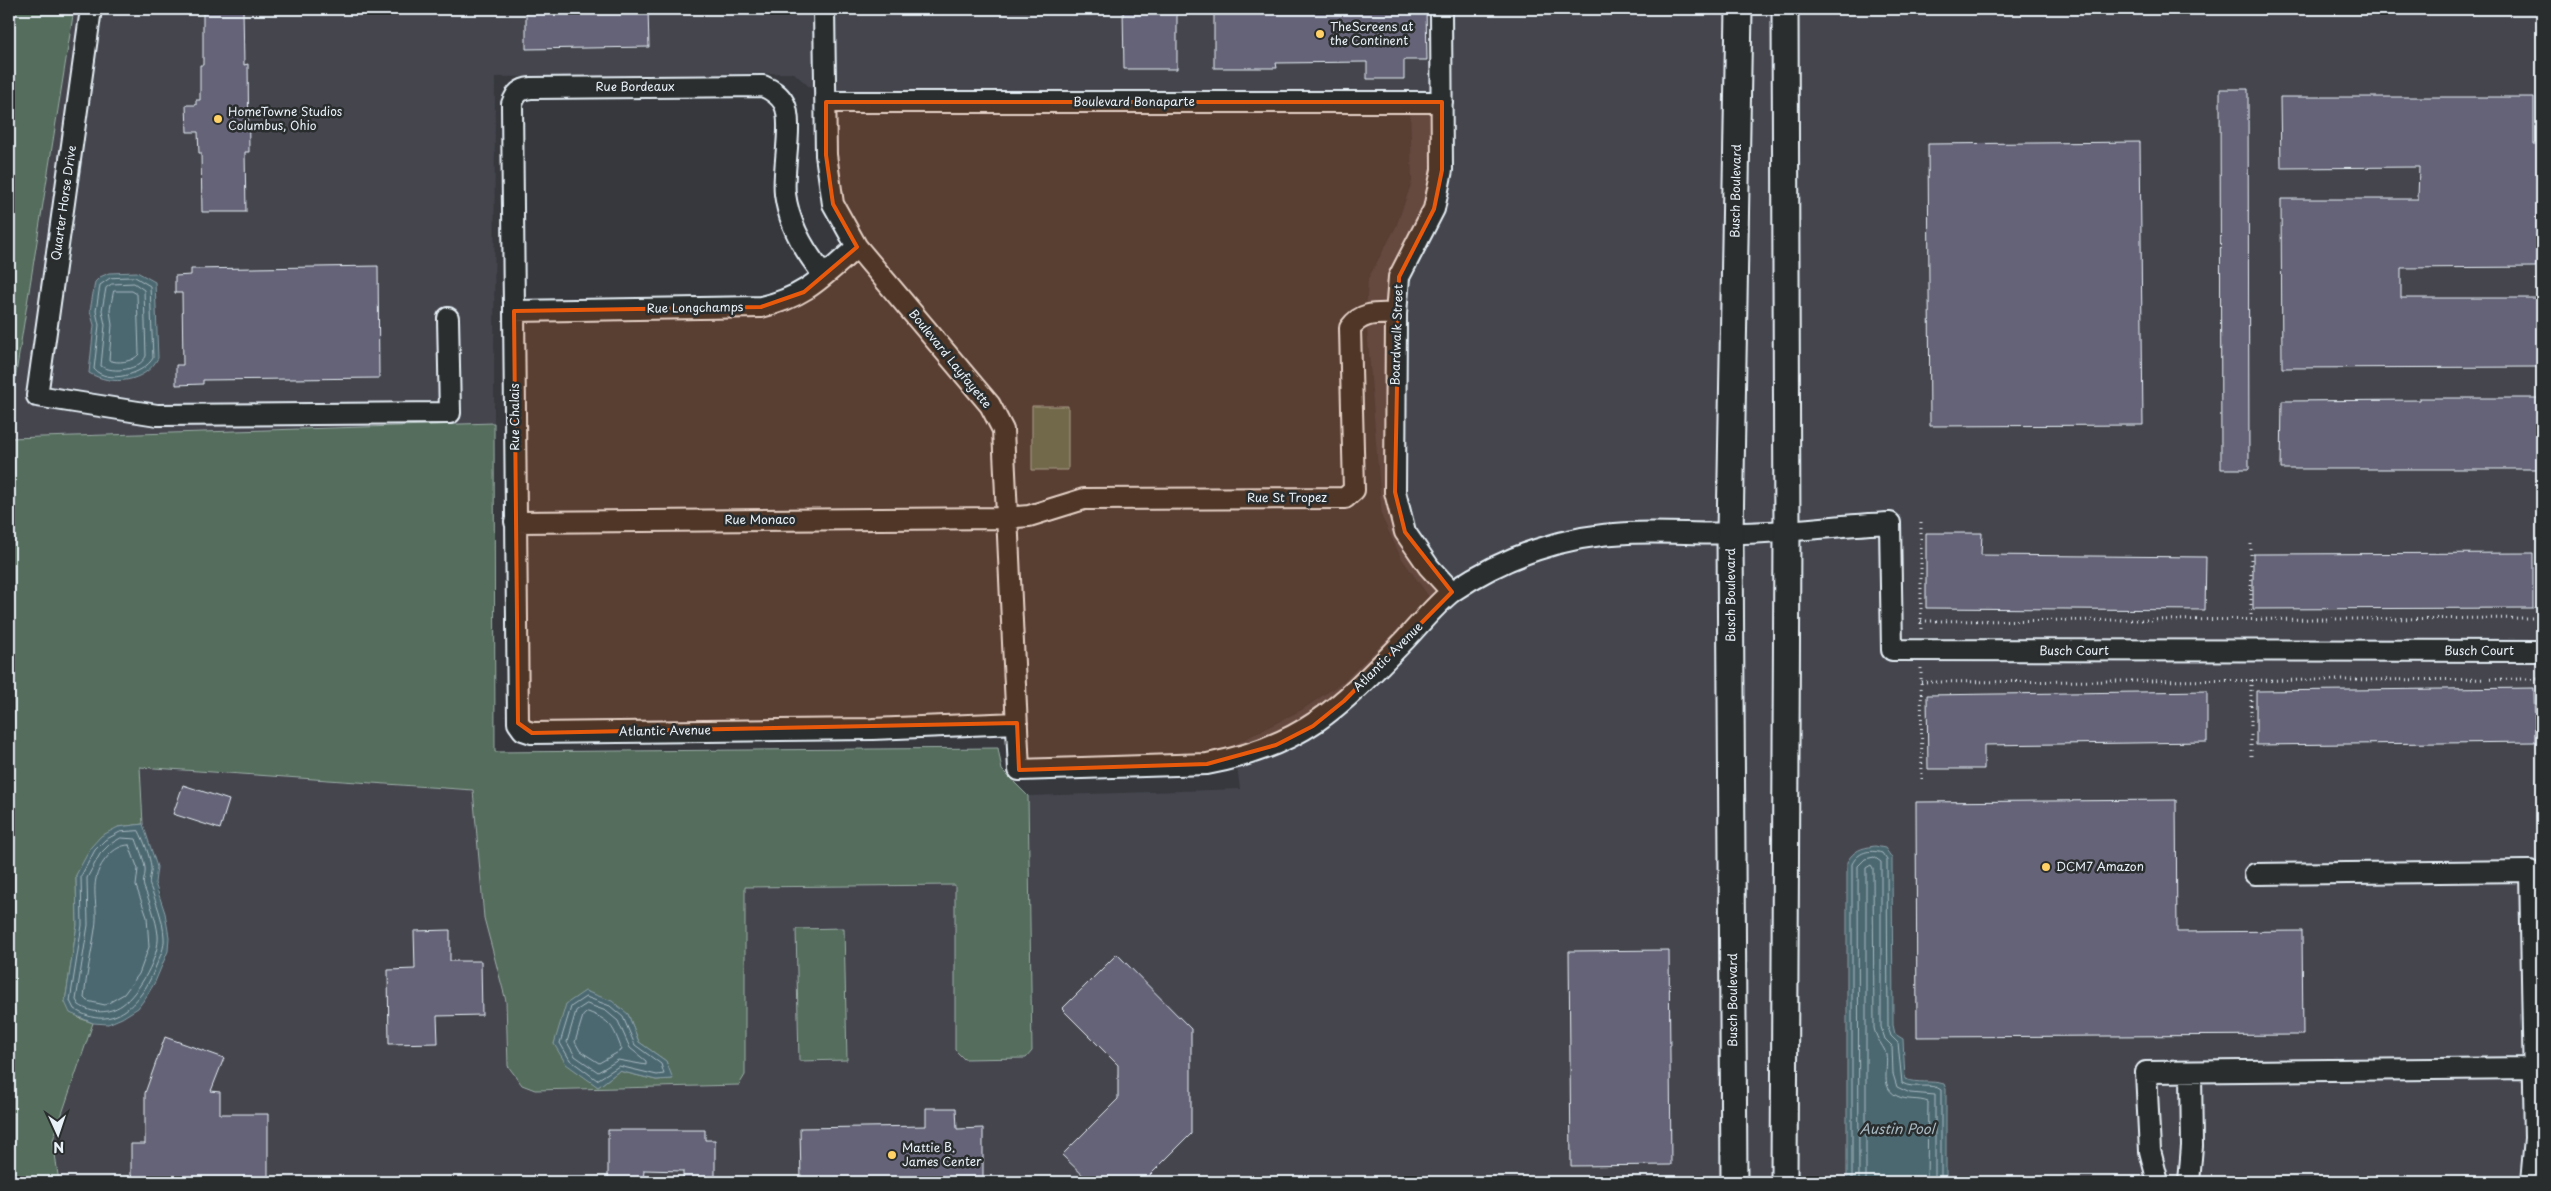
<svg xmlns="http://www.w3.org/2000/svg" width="2551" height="1191" font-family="'Playpen Sans',sans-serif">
	<rect width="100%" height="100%" fill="#36383d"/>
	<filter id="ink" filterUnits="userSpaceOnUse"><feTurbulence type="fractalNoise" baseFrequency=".02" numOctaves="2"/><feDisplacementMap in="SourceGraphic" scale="10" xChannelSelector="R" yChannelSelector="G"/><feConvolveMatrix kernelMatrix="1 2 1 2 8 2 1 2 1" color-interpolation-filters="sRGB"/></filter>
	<g filter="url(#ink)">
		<path fill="#44454e" d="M74 9H2542V1182H59L53 1140 93 1023 108 1024 138 1008 155 982 168 951 160 893 155 883 157 867 143 824 139 767 473 790 484 918 506 1001 508 1066 522 1085 535 1090 739 1085 745 1075 744 887 955 885V1050L1032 1051 1028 796 1240 789 1234 745 1302 710 1343 682 1430 598 1401 557 1382 517 1366 315 1368 279 1396 227 1412 182 1410 102H826L794 73 495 77 494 423 9 438V417Z"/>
		<path fill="#546d5c" stroke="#9eafaa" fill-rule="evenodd" d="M14 9H74L9 417V51Z
			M1032 406H1068V470H1032Z
			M494 423 495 752 998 748 1002 770 1028 796 1032 1051 1026 1058 964 1059 955 1050V885L745 887V1075L739 1085 535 1090 522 1085 508 1066 506 1001 484 918 473 790 140 767 143 824 118 827 76 875 77 925 65 1002 79 1018 93 1023 53 1140 59 1182H9V438ZM628 1014 639 1042 666 1061 672 1079 656 1080 619 1071 598 1087 584 1076 554 1044 561 1026Z
			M844 928 847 1060 799 1061 796 929Z"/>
		<path fill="#4b6770" stroke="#8a9ea6" d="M137 272 155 282 158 358C145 383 112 386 89 373L94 325 90 311 95 282 100 277 109 273Z
			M143 824 157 867 155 883 165 913 169 937 168 951 155 982 146 997 138 1008 122 1018 108 1024 93 1023 70 1013 65 1002 77 925 76 875 91 847 101 836 118 827Z
			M1875 846 1885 848 1892 858 1893 1025 1895 1034 1903 1039 1905 1079C1918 1084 1931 1080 1944 1084L1946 1089V1182H1847V862C1854 850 1861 848 1875 846Z
			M585 991 612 1001 628 1014 639 1042 666 1061 673 1079 656 1080 619 1071 598 1087 566 1064 554 1044 566 1004Z"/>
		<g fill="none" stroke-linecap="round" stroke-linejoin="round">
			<path stroke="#a9bac2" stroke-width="1" d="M135 277 150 286 153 358C144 374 108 385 94 369L99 325 96 311 100 285 110 278Z
				M112 284 134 283 144 290 146 356C140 370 113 374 101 366L105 325 102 310 106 288Z
				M114 291H132L137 294 139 354C133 362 117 364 109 360L112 325 110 310Z
				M139 831C144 841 150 856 151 867 152 873 148 880 150 886 156 902 163 919 164 937 165 948 160 956 156 966 143 1001 114 1035 74 1009L70 1001 82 925 81 876 95 850 105 840 120 832Z
				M121 838 136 839C139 848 144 859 145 868 146 875 142 881 144 887 150 903 156 918 158 935 160 956 139 993 122 1005 108 1014 93 1014 79 1005L76 1000 88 925 87 878 100 854 109 845Z
				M129 845 138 869 136 886 147 917 149 947 139 974 124 994 105 1005 87 1001 84 998C86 975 92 952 95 929 100 900 85 881 109 855 114 850 121 845 129 845Z
				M586 997 610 1006 623 1017 635 1045 661 1064 664 1074 657 1075 619 1066 597 1080 570 1060 560 1043 571 1007Z
				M587 1004 606 1011 618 1021 630 1048 646 1061V1065L618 1060 598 1072 575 1056 567 1042 576 1011Z
				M588 1012C612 1021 613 1027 622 1050L599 1063 580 1051 575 1042 583 1016Z
				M1852 1182V864C1858 852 1869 849 1882 853L1887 860 1888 1027 1891 1036 1898 1043 1902 1083C1914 1090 1932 1082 1941 1090V1182
				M1859 1182 1858 866 1865 859 1874 857 1881 862V1027L1885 1039 1892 1046 1893 1074 1897 1087 1910 1093 1935 1095V1182
				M1866 1182V868L1871 865 1873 868 1874 1028C1876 1037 1880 1042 1884 1049 1892 1063 1877 1086 1897 1096 1907 1101 1919 1098 1928 1102L1927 1182"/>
		</g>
		<path fill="#656477" stroke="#e8f1f8" d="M203 9H243L244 65 248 64 249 152H245L246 212H202L201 153H199L198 132H187L186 105H196V100H200V65H203Z
			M526 9H648L649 47 526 49Z
			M1123 9H1177V69H1124Z
			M1214 9H1426L1427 60H1404V79H1367V62L1276 63 1277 68H1214Z
			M2220 89H2248L2249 469H2221Z
			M2280 97H2534V144H2539L2536 267 2401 268V298H2538V367L2282 368 2281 199H2418L2419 167 2281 168Z
			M2140 142 2143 425 1930 426 1928 144Z
			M378 266 379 378 203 380V384L176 385V365H183L182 293H175V276L191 275V269Z
			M2419 398H2539L2538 469H2281L2282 401 2419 400Z
			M1926 533H1982L1981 555 2206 557 2205 610 1926 608Z
			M2533 553V608L2253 609V554Z
			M2534 688 2535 742 2256 745V691Z
			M2207 691V742L1984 745V769H1928L1927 695Z
			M183 785 229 800 220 829 173 814Z
			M2176 800 2177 932 2302 931 2303 1035 1917 1037 1916 802Z
			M450 930V961H481L482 1015 437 1016 438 1043 389 1044 388 970 415 969 414 931Z
			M1669 950 1671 1165 1571 1166 1569 951Z
			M1117 954 1191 1029V1134L1143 1182H1090L1062 1155 1118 1099V1065L1062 1009Z
			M165 1037 224 1058 211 1091 220 1092V1114H268V1182H131V1144H145V1093Z
			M926 1108H956L957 1129 983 1128V1182H801L800 1128 926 1126Z
			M608 1130H705V1140H715V1182H683V1171L644 1170 643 1182H608Z"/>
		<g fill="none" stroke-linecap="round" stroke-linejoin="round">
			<g stroke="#e8f1f8" stroke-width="24">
				<path id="minor" d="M91 9 37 396 157 415 450 413 448 318
					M824 9 826 155 833 204 857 247 990 405 1003 430 1019 770 1207 764C1304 746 1340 707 1405 640 1420 624 1436 604 1453 591 1505 556 1566 535 1628 533 1666 531 1704 535 1742 533 1791 532 1840 525 1890 523L1892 650 2542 651
					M1441 9 1442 170 1434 209 1399 277 1396 314 1395 492 1405 532 1429 567 1452 592
					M826 102H1442
					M824 275C804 251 789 225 785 194 782 170 794 122 784 103 779 94 772 90 763 86L531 88C520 89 516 93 512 104L518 723 523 730 532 733 872 729 1017 723
					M514 311 761 307C806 297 823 276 857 247
					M515 522 1005 518 1029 516 1084 499 1345 498 1354 490 1350 328C1362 311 1378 314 1396 314
					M2255 874 2530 871 2535 1138 2531 1182
					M2158 1182 2150 1151 2146 1072 2534 1068
					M2189 1182 2192 1146 2191 1073"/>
			</g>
			<g stroke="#e8f1f8" stroke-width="29">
				<path id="major" d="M1734 1182 1730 534 1739 9
					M1784 1182 1787 532 1785 9"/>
			</g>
			<path stroke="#e8f1f8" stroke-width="3" stroke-dasharray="1 4" stroke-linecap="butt" d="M1921 523V632
				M2251 544V619
				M1921 621 2542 618
				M1921 668 1922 781
				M1921 682 2542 679
				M2251 756V680"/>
			<use href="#minor" stroke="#2a2d2e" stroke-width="20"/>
			<use href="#major" stroke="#2a2d2e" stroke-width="25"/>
		</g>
	</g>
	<path fill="#e8590c" fill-opacity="0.2" stroke="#e8590c" stroke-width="4" stroke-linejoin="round" d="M826 102H1442V170L1434 209 1399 277 1395 492 1405 532 1452 592 1344 701 1313 726 1276 745 1207 764 1019 770 1017 723 532 733 518 723 514 311 761 307 804 292 857 247 833 204 826 155Z"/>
	<g fill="#ffd166" stroke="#2a2d2e" stroke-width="2">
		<circle cx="1320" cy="34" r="5"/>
		<circle cx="218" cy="119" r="5"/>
		<circle cx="2046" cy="867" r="5"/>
		<circle cx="892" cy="1155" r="5"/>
	</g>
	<g text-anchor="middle" stroke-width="5" stroke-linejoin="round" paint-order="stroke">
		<g font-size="12" fill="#e8f1f8" stroke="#2a2d2e" text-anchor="start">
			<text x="1330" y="31">TheScreens at<tspan x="1330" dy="14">the Continent</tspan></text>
			<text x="228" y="116">HomeTowne Studios<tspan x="228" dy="14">Columbus, Ohio</tspan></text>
			<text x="2056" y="871">DCM7 Amazon</text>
			<text x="902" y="1152">Mattie B.<tspan x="902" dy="14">James Center</tspan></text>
		</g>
		<g font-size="12" fill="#e8f1f8" stroke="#2a2d2e">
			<text x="635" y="91">Rue Bordeaux</text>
			<text x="1134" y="106">Boulevard Bonaparte</text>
			<text transform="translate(1736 191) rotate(-89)" y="4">Busch Boulevard</text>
			<text transform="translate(64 203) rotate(-82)" y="4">Quarter Horse Drive</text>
			<text transform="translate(695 308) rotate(-1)" y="4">Rue Longchamps</text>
			<text transform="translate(1397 335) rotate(-88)" y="4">Boardwalk Street</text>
			<text transform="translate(950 359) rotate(51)" y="4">Boulevard Layfayette</text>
			<text transform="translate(515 417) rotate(-90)" y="4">Rue Chalais</text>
			<text x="1287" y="502">Rue St Tropez</text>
			<text x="760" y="524">Rue Monaco</text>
			<text transform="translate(1731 595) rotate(-90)" y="4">Busch Boulevard</text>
			<text x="2074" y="655">Busch Court</text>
			<text x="2479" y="655">Busch Court</text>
			<text transform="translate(1388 657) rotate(-45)" y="4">Atlantic Avenue</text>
			<text transform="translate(665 731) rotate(-1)" y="4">Atlantic Avenue</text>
			<text transform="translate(1733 1000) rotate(-90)" y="4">Busch Boulevard</text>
		</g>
		<g font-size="14" font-style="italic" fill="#a9bac2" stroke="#2a2d2e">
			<text x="1897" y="1134">Austin Pool</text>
		</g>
	</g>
	<rect width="2551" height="1191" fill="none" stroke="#2a2d2e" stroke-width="30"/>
	<rect x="15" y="15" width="2521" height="1161" fill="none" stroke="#e8f1f8" stroke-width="2" filter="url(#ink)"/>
	<g transform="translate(58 1134) rotate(177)" stroke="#2a2d2e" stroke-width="4" paint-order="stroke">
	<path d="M0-4L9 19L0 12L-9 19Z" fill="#e8f1f8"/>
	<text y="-8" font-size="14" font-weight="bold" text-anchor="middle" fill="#e8f1f8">N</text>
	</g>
</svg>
